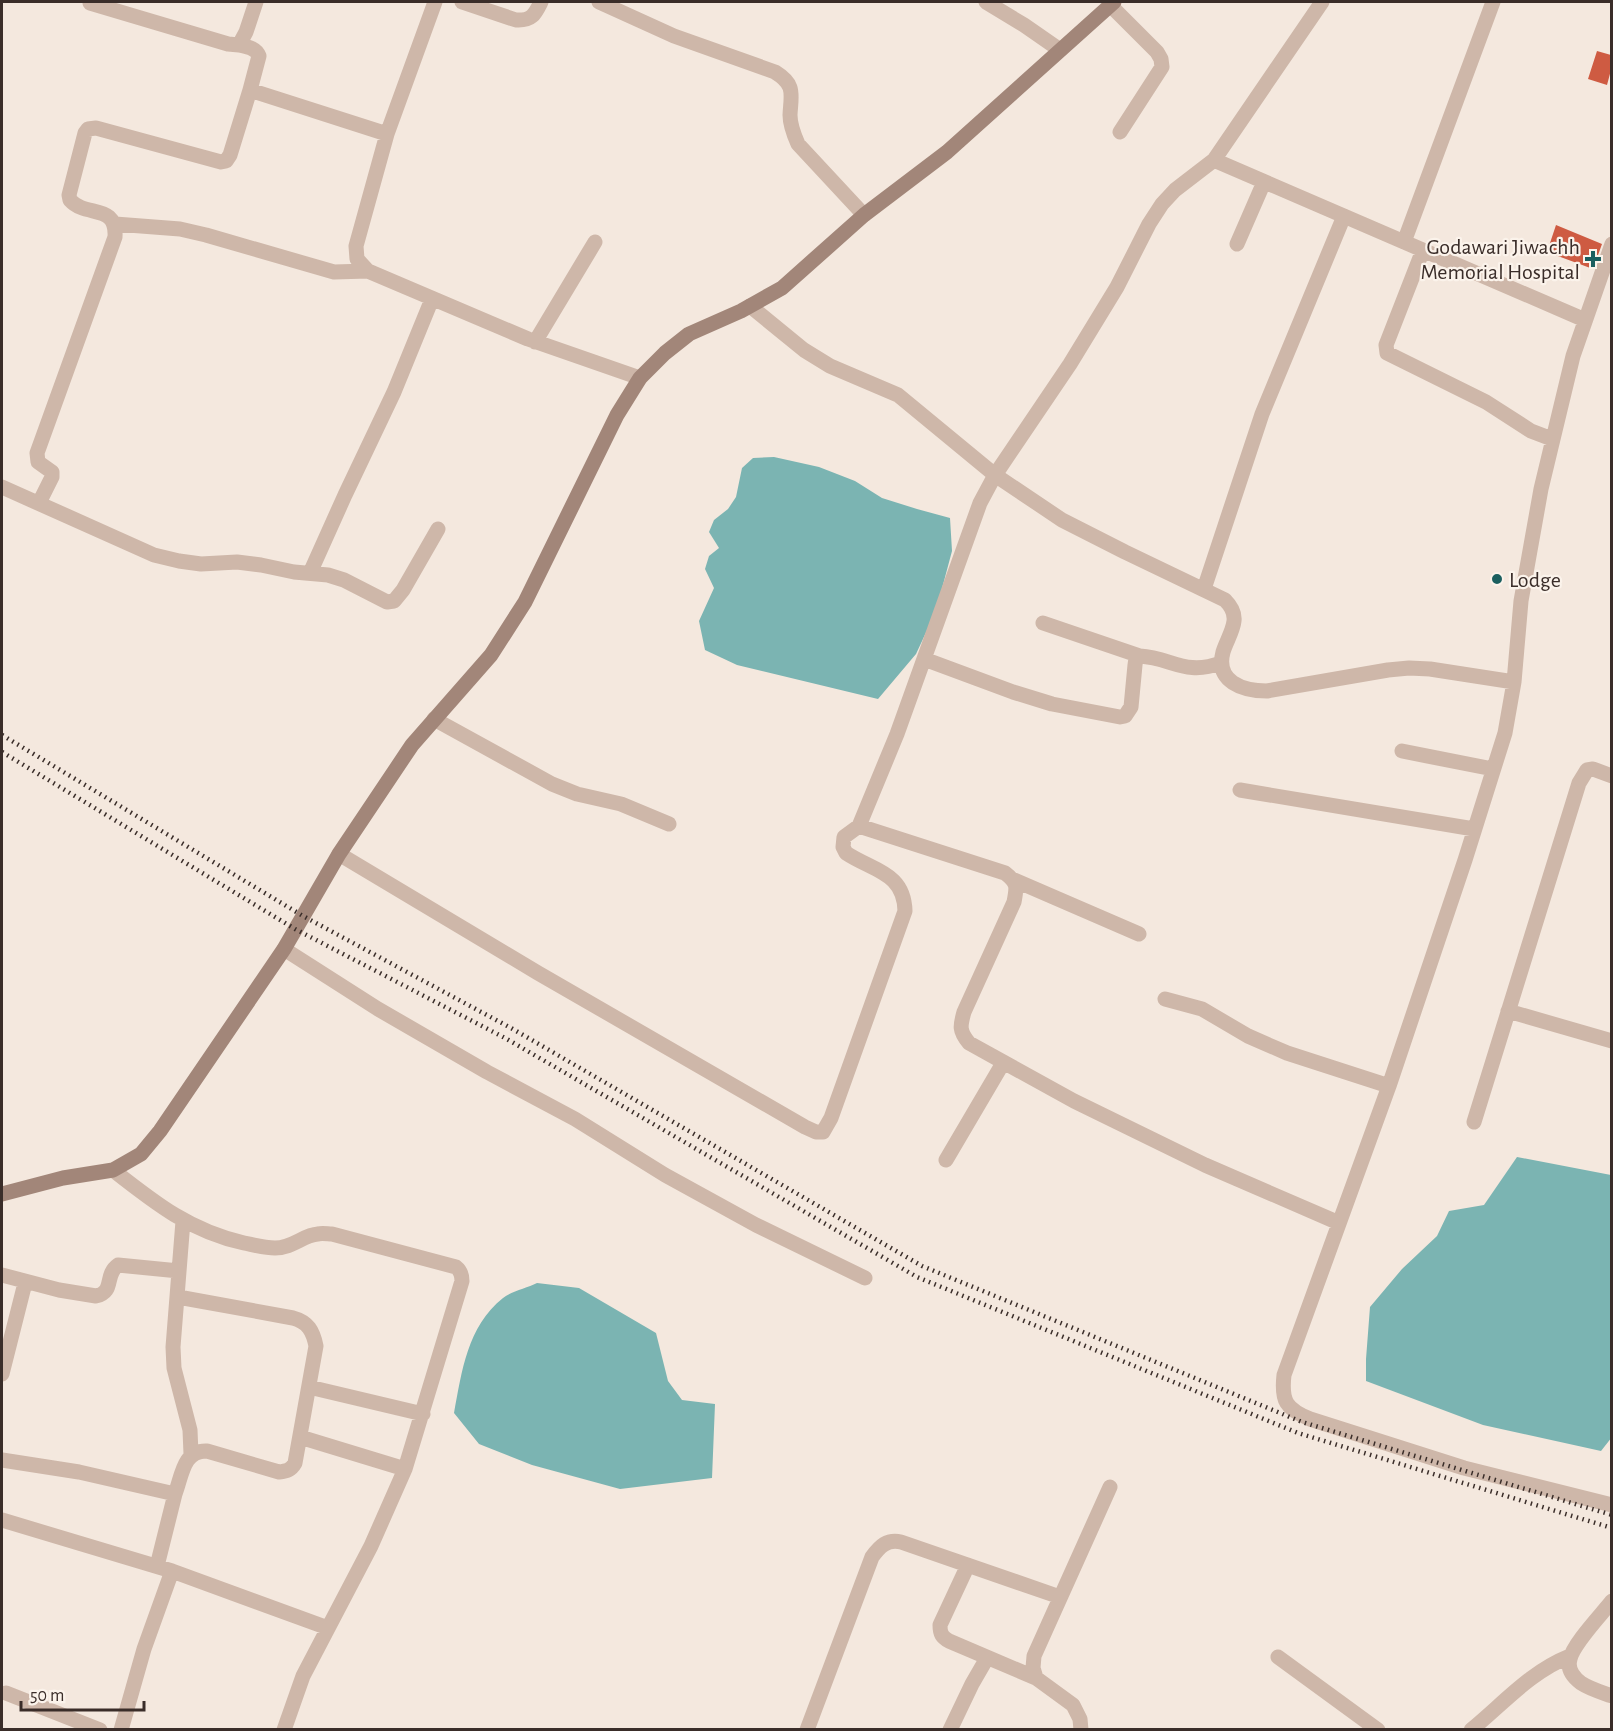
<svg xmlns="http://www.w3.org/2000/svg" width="1613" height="1731" font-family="'Alegreya Sans',sans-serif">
	<rect width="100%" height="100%" fill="#f4e8de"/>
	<path fill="#7bb4b2" d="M774 457 819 467 855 481 882 498 917 509 950 518 952 551 936 611 916 654 878 699 737 665 705 650 699 621 714 588 705 569 709 556 719 548 709 532 714 520 728 509 736 497 742 468 753 458Z
		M1517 1157 1611 1175 1612 1437 1601 1451 1483 1425 1366 1381V1359L1370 1307 1402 1269 1437 1236 1449 1211 1484 1205Z
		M537 1283 579 1288 656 1333 668 1381 682 1400 715 1404 712 1478 620 1489 532 1465 479 1444 454 1413C462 1371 467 1327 503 1298 512 1291 527 1288 537 1283Z"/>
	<path fill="#ce5b42" d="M1597 51 1611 55V70L1607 85 1588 79Z
		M1556 225 1602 244 1593 269 1547 252Z"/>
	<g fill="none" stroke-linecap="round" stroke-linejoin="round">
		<path stroke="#ceb7a9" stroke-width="15" d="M435 2 387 134 356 246 357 259 368 271 528 339 640 378
			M462 2 516 20C532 21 535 14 541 2
			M599 2 674 36 775 72C796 85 791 94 790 115 790 125 794 135 798 144L864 215
			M986 2 1024 25 1060 50
			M90 3 228 44 239 45 246 32 256 2
			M1110 5 1157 52 1161 59 1162 67 1120 132
			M239 45C248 47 256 48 259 56L250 90
			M1214 160 1585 320
			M115 224 180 229 206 235 334 272 368 271
			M1404 242 1493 2
			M1237 244 1264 182
			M1612 244 1573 356 1541 489 1521 601 1514 682 1505 733 1465 860 1389 1086 1284 1375C1281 1401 1286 1409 1310 1419L1464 1468 1612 1505
			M1423 250 1386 345 1387 353 1486 402 1531 431 1552 439
			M750 306 804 350 830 366 898 395 995 475 1062 520 1125 552 1225 600C1231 606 1235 613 1234 621 1233 631 1226 642 1223 652 1215 682 1243 691 1267 691L1388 670 1409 668 1430 669 1514 682
			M535 342 595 242
			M2 487 154 555 179 561 201 564 237 562 261 565 294 572 328 575 344 580 387 602 394 601 403 590 438 529
			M39 503 52 477V472L38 462 37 453 115 237C117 203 86 218 70 200L69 195 85 133 88 129 96 128 221 162 226 161 230 155 250 90 387 134
			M310 573 345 495 394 392 432 299
			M1204 589 1262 414 1344 216
			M1043 623 1140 656
			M924 659 1013 692 1052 704 1120 717 1125 716 1131 707 1135 665 1136 658 1140 656C1172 658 1185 676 1221 663
			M434 719 552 784 577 794 621 804 669 824
			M1402 751 1493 769
			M1240 790 1474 829
			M859 826 1005 873C1018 883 1017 887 1014 902L964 1012C960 1026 959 1031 969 1043L1074 1101 1205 1165 1339 1223
			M339 854 538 973 805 1127 816 1132H823L831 1118 905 911C904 872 873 871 846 853L843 847 844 837 859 826 897 734 980 503 995 475 1070 364 1117 287 1149 224 1162 204 1175 190 1214 160 1322 2
			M1014 880 1139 934
			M284 949 378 1009 487 1072 575 1119 665 1175 756 1225 865 1278
			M1165 999 1202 1009 1248 1036 1287 1053 1389 1086
			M1508 1011 1612 1041
			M1474 1122 1579 783 1587 770 1593 769 1612 776
			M946 1160 1003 1063
			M113 1170C155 1203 190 1231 244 1243 254 1245 265 1248 275 1248 293 1248 303 1235 318 1234 322 1233 328 1234 332 1234L456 1267C461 1271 462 1275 462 1281L405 1469 371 1546 303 1676 284 1730
			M183 1221 173 1347 174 1368 190 1430 191 1454
			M2 1275 59 1290 96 1296C115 1292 104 1275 118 1265L179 1271
			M2 1374 25 1283
			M309 1387 423 1414
			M300 1437 405 1469
			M2 1460 79 1472 175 1494C182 1476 183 1450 207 1451L279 1472C287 1471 291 1470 295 1463L316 1346C313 1331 308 1322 293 1318L178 1297
			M2 1520 172 1571
			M968 1565 940 1625C940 1634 942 1637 949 1641L1036 1678
			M157 1566 175 1494
			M1612 1601C1601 1615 1573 1644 1570 1659 1567 1669 1573 1677 1581 1683 1590 1689 1601 1692 1612 1696
			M1278 1657 1378 1730
			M6 1693 100 1730
			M121 1730 144 1649 172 1571 328 1628
			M807 1730 872 1557C880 1546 887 1539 901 1542L1060 1597
			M950 1730 972 1684 987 1658
			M1081 1730 1080 1719 1073 1705 1036 1678 1033 1668 1034 1656 1110 1487
			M1471 1730C1504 1703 1530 1672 1570 1656"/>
		<path stroke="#a28679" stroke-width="15" d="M2 1194 63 1178 113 1170 141 1154 160 1131 284 949 339 854 412 745 491 655 525 602 617 415 640 378 665 353 689 334 741 311 782 288 864 215 947 152 1114 2"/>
		<path stroke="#3a2d29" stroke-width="4.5" stroke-dasharray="1.5 4.5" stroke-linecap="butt" d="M2 735 303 916 511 1028 922 1266 1302 1422 1612 1515
			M2 752 295 929 505 1038 917 1277 1298 1433 1612 1528"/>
	</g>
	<g fill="#1b5f5f" stroke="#fbf3eb" stroke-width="2">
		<path d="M1590 250h6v6h6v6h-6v6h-6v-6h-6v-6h6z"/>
		<circle cx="1497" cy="579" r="6"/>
	</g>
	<g text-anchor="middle" stroke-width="4.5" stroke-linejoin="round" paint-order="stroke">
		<g font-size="22" fill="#3a2d29" stroke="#fbf3eb" text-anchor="end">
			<text x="1580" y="254">Godawari Jiwachh<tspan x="1580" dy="25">Memorial Hospital</tspan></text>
			<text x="1509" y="587" text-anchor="start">Lodge</text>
		</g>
	</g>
	<rect width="1613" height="1731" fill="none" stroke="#3a2d29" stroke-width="6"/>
	<path d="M21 1701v9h123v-9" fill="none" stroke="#3a2d29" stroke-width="3"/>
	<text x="30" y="1701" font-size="18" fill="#3a2d29" stroke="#fbf3eb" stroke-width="4.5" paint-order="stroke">50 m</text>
</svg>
